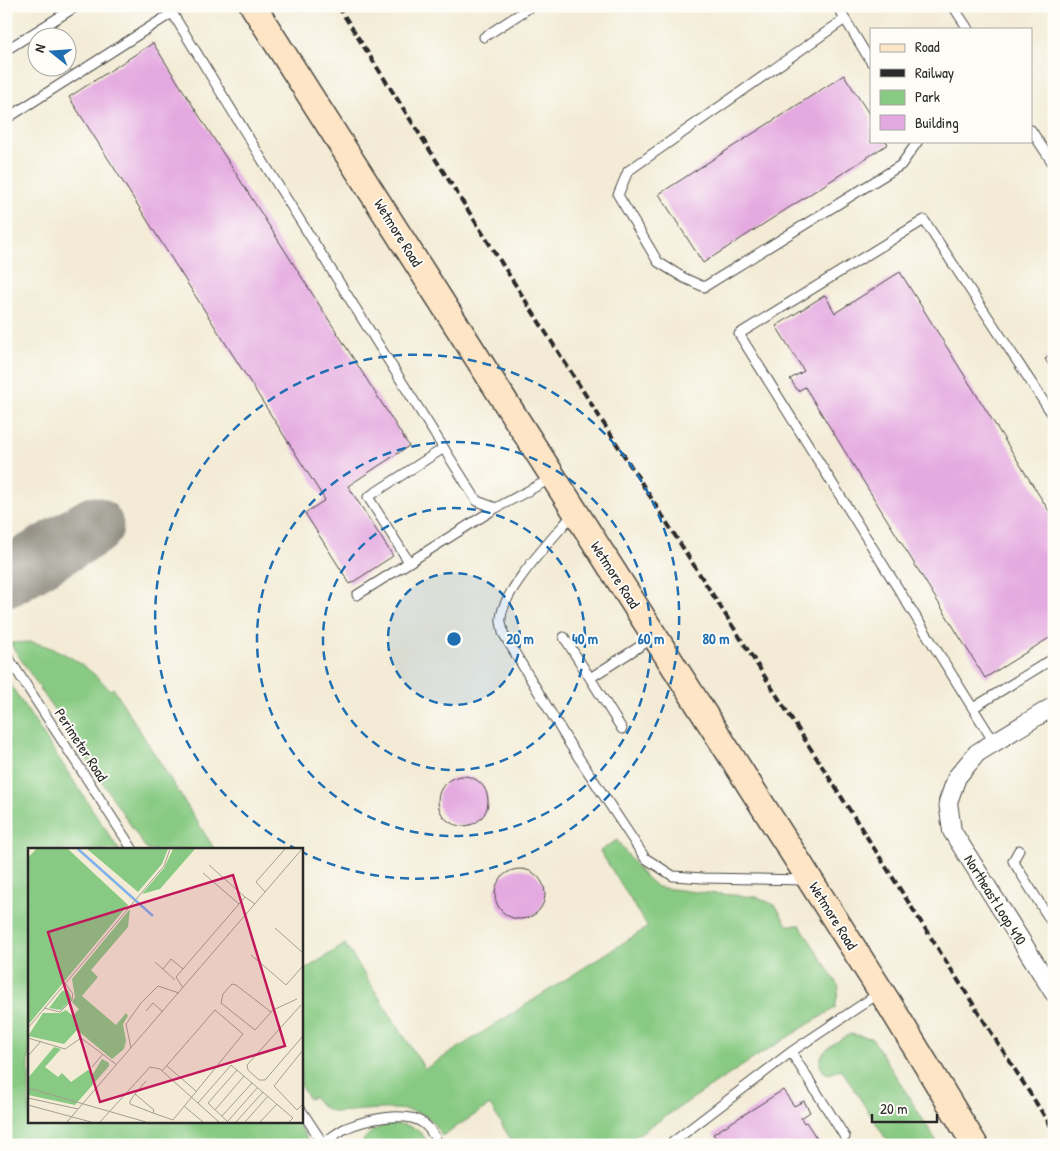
<svg xmlns="http://www.w3.org/2000/svg" width="1060" height="1151" font-family="'Patrick Hand',sans-serif">
	<rect width="100%" height="100%" fill="#fdfcf7"/>
	<filter id="ink" filterUnits="userSpaceOnUse"><feTurbulence type="fractalNoise" baseFrequency=".02" numOctaves="2"/><feDisplacementMap in="SourceGraphic" scale="10" xChannelSelector="R" yChannelSelector="G"/><feConvolveMatrix kernelMatrix="1 2 1 2 8 2 1 2 1" color-interpolation-filters="sRGB"/></filter>
	<filter id="wash" filterUnits="userSpaceOnUse"><feTurbulence type="fractalNoise" baseFrequency=".0096" numOctaves="4" result="noise"/><feDisplacementMap in="SourceGraphic" scale="20" xChannelSelector="R" yChannelSelector="G"/><feGaussianBlur stdDeviation="1.12" result="paint"/><feColorMatrix in="noise" values="0 0 0 0 0 0 0 0 0 0 0 0 0 0 0 0 0 1.4 0 .05"/><feComposite in="paint" operator="in"/></filter>
	<g filter="url(#wash)">
		<rect width="100%" height="100%" fill="#f3ebd5"/>
		<path fill="#88ca83" stroke="#5a7a57" d="M32 642C64 650 87 665 110 690L113 688 215 850H147L10 643Z
			M6 678 119 850H29V1122H297L311 1145H6Z
			M617 840 641 873 657 887 695 892 758 897 776 906 787 925H800L839 987 835 1008 762 1053 622 1145H514L490 1105 442 1136C437 1128 432 1120 423 1115 402 1104 361 1111 336 1112 325 1110 320 1105 313 1097L309 1099 301 1087V972L345 944 425 1069 648 927 600 851Z
			M850 1034 872 1038 939 1145H890L841 1069 830 1074C825 1073 823 1072 821 1067 815 1051 839 1041 850 1034Z
			M392 1124C411 1124 420 1129 430 1145H361C367 1131 379 1127 392 1124Z"/>
		<g fill="none" stroke-linecap="round" stroke-linejoin="round">
			<path stroke="#8f8b80" stroke-width="59" d="M6 578 94 526"/>
		</g>
		<g id="blocks">
			<path fill="#e4a9e0" d="M153 43 409 446 348 486 393 556 350 584 305 513 325 500 69 97Z
				M844 75 871 117V141H886L888 144 703 263 659 194Z
				M900 272 1054 519V635L985 678 805 387 798 391 790 379 804 371 776 326 825 295 835 313Z
				M1054 354V373L1045 359Z
				M438 801a25 25 0 1 1 50 0a25 25 0 1 1-50 0Z
				M495 894a25 25 0 1 1 50 0a25 25 0 1 1-50 0Z
				M783 1090 794 1106 804 1101 810 1112 801 1118 804 1123 806 1122 821 1145H715L719 1142 713 1134Z"/>
		</g>
	</g>
	<g filter="url(#ink)">
		<use href="#blocks" fill-opacity="0" stroke="#494844" stroke-width="1"/>
		<g fill="none" stroke-linecap="round" stroke-linejoin="round">
			<g stroke="#494844" stroke-width="11">
				<path id="lane" d="M168 6 269 171 477 501 496 508 552 478
					M837 6 871 62
					M953 6 968 29
					M845 19 628 171 618 195 658 262 684 278 704 287 901 165 918 141
					M484 37 532 6
					M6 50 77 6
					M6 119 172 13
					M1031 130 1054 165
					M573 514C554 537 503 590 501 618 500 623 503 628 503 633L569 743 645 858 673 876 703 878 805 880
					M409 562 368 497 444 448
					M357 595 496 508
					M564 637 590 678
					M6 654 133 850
					M973 708 1054 658
					M622 729 590 678 653 638
					M994 742 739 334 924 220 1054 417
					M1019 850 1013 861 1054 926
					M791 1052 845 1137
					M301 1110 324 1145
					M323 1143C331 1138 338 1132 346 1128 365 1120 405 1110 423 1123 430 1128 435 1137 439 1145
					M669 1145 791 1052 881 992"/>
			</g>
			<g stroke="#494844" stroke-width="20">
				<path id="street" d="M1054 706 977 753 957 777 948 802 952 831 1054 993"/>
			</g>
			<g stroke="#494844" stroke-width="28">
				<path id="secondary" d="M253 6 891 1007 975 1145"/>
			</g>
			<use href="#lane" stroke="#fff" stroke-width="9"/>
			<use href="#street" stroke="#fff" stroke-width="18"/>
			<use href="#secondary" stroke="#fde5c5" stroke-width="25"/>
			<path stroke="#2b2b2b" stroke-width="4" stroke-dasharray="8 4" stroke-linecap="butt" d="M338 6 1054 1131"/>
		</g>
	</g>
	<circle cx="454" cy="639" r="66" fill="#1f6fb2" fill-opacity=".12"/>
	<g fill="none" stroke="#1f6fb2" stroke-width="2.5" stroke-dasharray="9 6">
		<circle cx="454" cy="639" r="66"/>
		<circle cx="454" cy="639" r="131"/>
		<circle cx="454" cy="639" r="197"/>
		<path d="M298 850A262 262 0 1 1 302 852"/>
	</g>
	<g text-anchor="middle" stroke-width="4" stroke-linejoin="round" paint-order="stroke">
		<g font-size="15" fill="#2b2b2b" stroke="#fdfcf7">
			<text transform="translate(398 233) rotate(58)" y="5">Wetmore Road</text>
			<text transform="translate(615 575) rotate(57)" y="5">Wetmore Road</text>
			<text transform="translate(81 745) rotate(57)" y="5">Perimeter Road</text>
			<text transform="translate(995 900) rotate(58)" y="5">Northeast Loop 410</text>
			<text transform="translate(833 916) rotate(58)" y="5">Wetmore Road</text>
		</g>
	</g>
	<g transform="translate(28 848)">
		<rect width="275" height="275" fill="#f3ebd5"/>
		<path d="M8 1H40L100 57 0 177V10ZM59 1H140L134 16 110 44ZM145 1H167L132 41 114 46 136 20ZM102 61 100 79 63 122 70 129 54 148 88 177 98 165 100 168 95 176 98 193 96 201 84 211 49 182 36 196 0 188 15 165H32L38 162 45 168 51 161 44 154 47 149 44 131ZM40 142 44 151 33 162 21 160 34 143ZM26 199 33 201 17 219 30 229 34 225 43 234 60 222 65 226 74 211 81 215V218L47 257 0 247V230Z" fill="#88ca83"/>
		<path fill="none" stroke="#7fb2ec" stroke-width="2.5" d="M50 1 125 68"/>
		<path fill="none" stroke="#a39e91" stroke-width="1" d="M181 17 217 49M175 25 211 56M237 44 228 34 257 1M247 80 275 105M223 107 258 137 275 118M127 114 147 132M135 121 143 111 155 121M155 140 148 129 217 49 227 56M273 157 219 217 220 222 231 232H237L275 188M16 160 32 164 44 152 45 146 37 135M118 163 125 155 135 164M243 164 208 137 204 136 195 146 193 155 227 182 245 162 269 151M0 180 136 18 142 1M0 190 37 201 53 190 89 217M103 200 98 176 113 155 130 138 151 145M275 202 246 238 269 262 275 256M0 208 13 193M139 218 168 243M64 219 75 206M0 240 118 274M107 246 118 233M0 250 50 261M170 255 203 217 265 270 261 274M180 255 209 222M180 255 200 274M0 257 63 274M156 258 175 274M187 262 216 228M125 265 126 262 107 246 102 253V256L125 265 145 272 215 186 187 162 134 223M194 268 224 235M200 273 230 239M39 274 274 1M72 274 122 219 132 221 191 274M208 274 235 244M217 274 240 248M232 274 249 256"/>
		<path fill="#c2185b" fill-opacity="0.15" stroke="#c2185b" stroke-width="2.5" d="M205 27 257 198 72 254 20 84Z"/>
		<rect width="275" height="275" fill="none" stroke="#2b2b2b" stroke-width="2.5"/>
	</g>
	<circle cx="454" cy="639" r="8" fill="#1f6fb2" stroke="#fdfcf7" stroke-width="2.5"/>
	<g font-size="15" text-anchor="middle" font-weight="bold" fill="#1f6fb2" stroke="#fdfcf7" stroke-width="4" stroke-linejoin="round" paint-order="stroke">
		<text x="520" y="644">20 m</text>
		<text x="585" y="644">40 m</text>
		<text x="651" y="644">60 m</text>
		<text x="716" y="644">80 m</text>
	</g>
	<rect width="1060" height="1151" fill="none" stroke="#fdfcf7" stroke-width="25"/>
	<rect x="870" y="28" width="162" height="115" fill="#fdfcf7" stroke="#a9a8a5"/>
	<rect x="880" y="44" width="25" height="8" fill="#fde5c5" stroke="#a9a8a5"/>
	<text x="915" y="52" font-size="15" fill="#2b2b2b">Road</text>
	<rect x="880" y="69" width="25" height="8" fill="#2b2b2b" stroke="#a9a8a5"/>
	<text x="915" y="78" font-size="15" fill="#2b2b2b">Railway</text>
	<rect x="880" y="90" width="25" height="15" fill="#88ca83" stroke="#a9a8a5"/>
	<text x="915" y="102" font-size="15" fill="#2b2b2b">Park</text>
	<rect x="880" y="115" width="25" height="15" fill="#e4a9e0" stroke="#a9a8a5"/>
	<text x="915" y="128" font-size="15" fill="#2b2b2b">Building</text>
	<g transform="translate(52 52) rotate(287)"><circle r="24" fill="#fdfcf7" stroke="#a9a8a5"/>
	<path d="M0-4L9 19L0 12L-9 19Z" fill="#1f6fb2"/>
	<text y="-8" font-size="14" font-weight="bold" text-anchor="middle" fill="#2b2b2b">N</text>
	</g>
	<path d="M872 1114v8h65v-8" fill="none" stroke="#2b2b2b" stroke-width="2.5"/>
	<text x="880" y="1114" font-size="15" fill="#2b2b2b" stroke="#fdfcf7" stroke-width="4" paint-order="stroke">20 m</text>
</svg>
